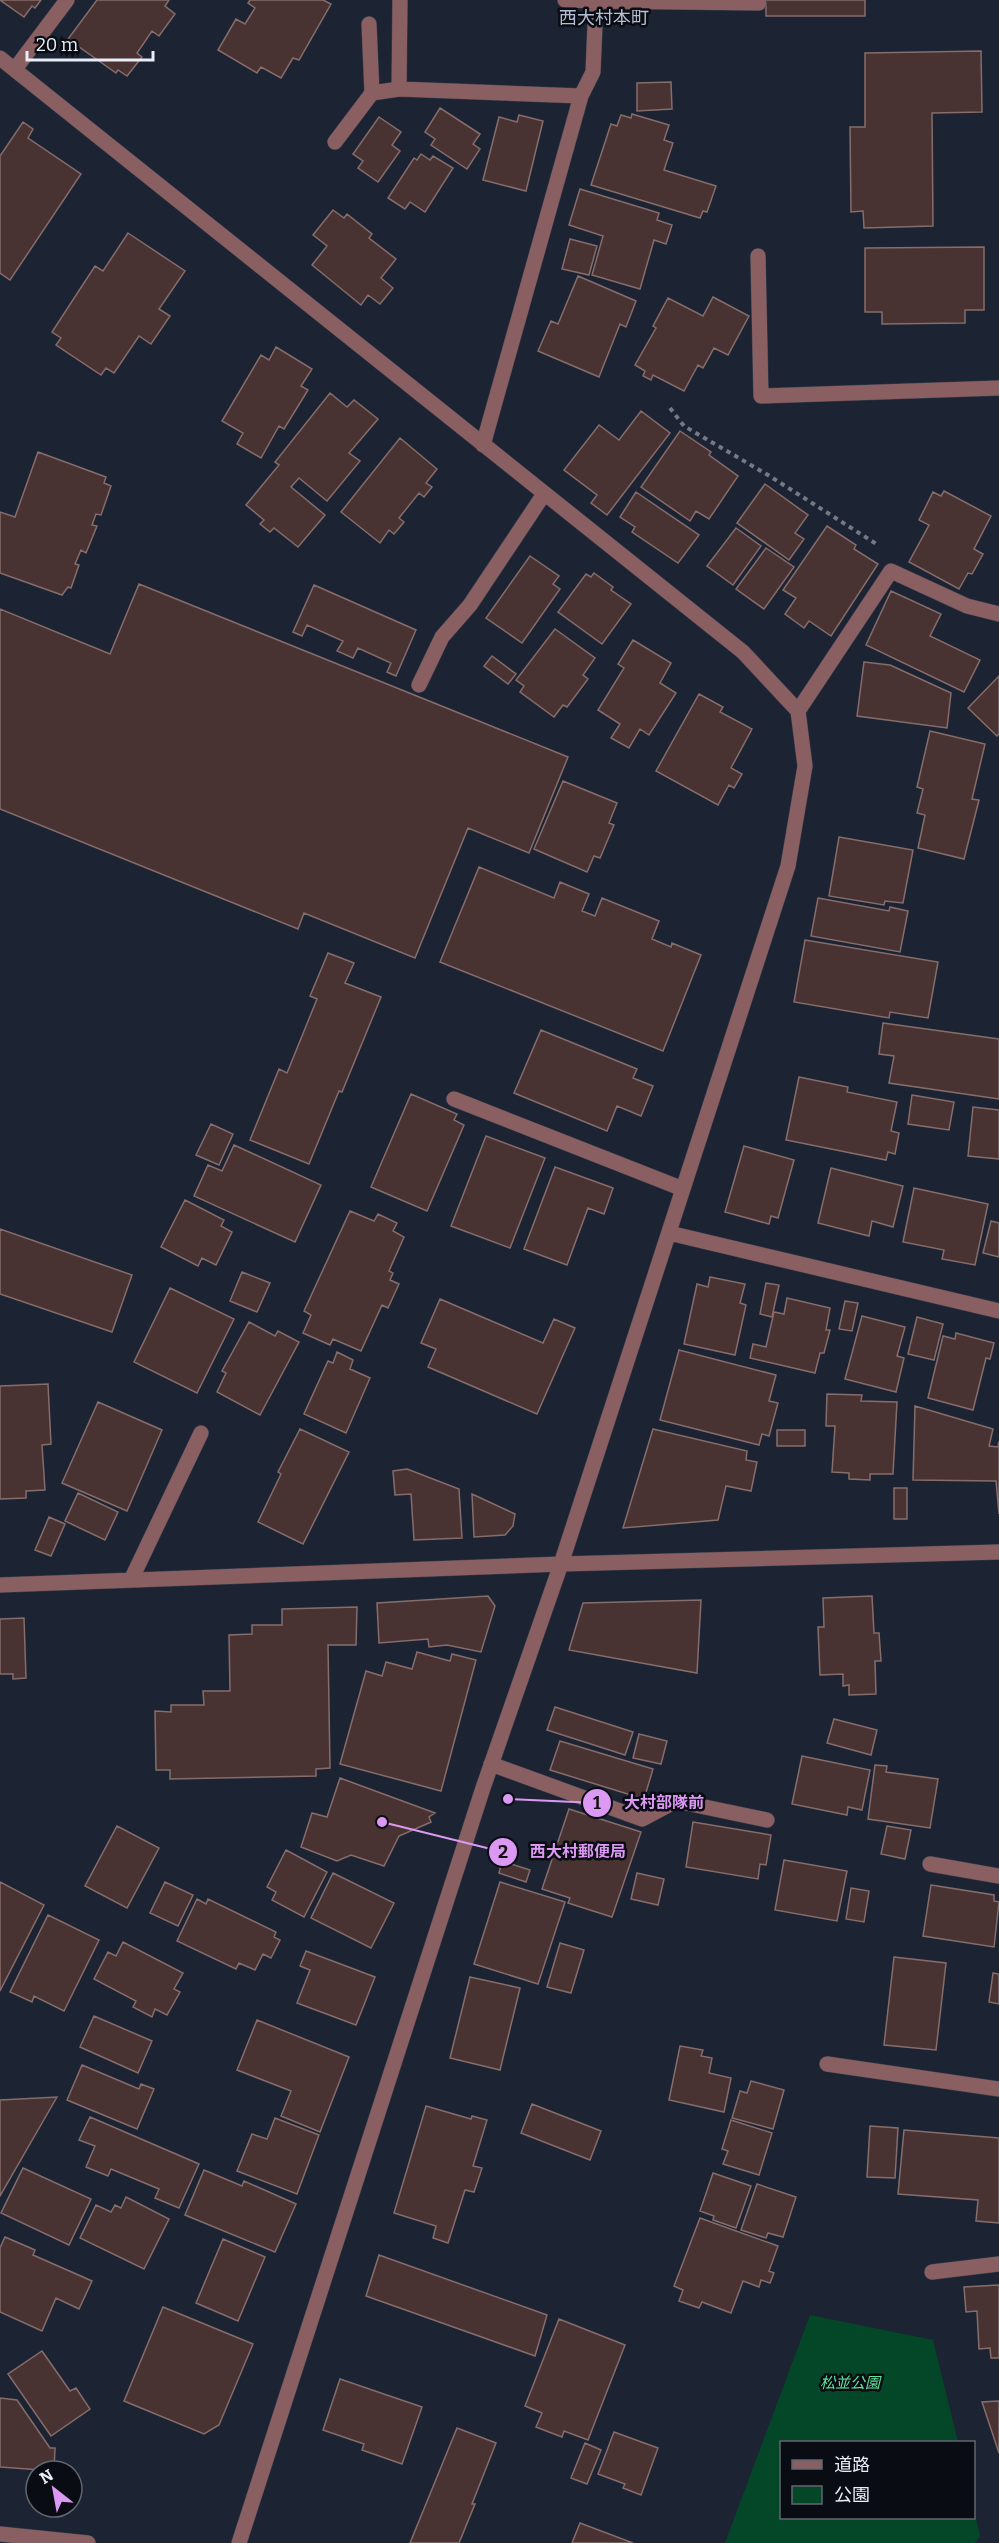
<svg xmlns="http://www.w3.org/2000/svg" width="999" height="2543" font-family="Bitter,'Noto Sans JP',serif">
	<rect width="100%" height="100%" fill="#1c2332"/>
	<path fill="#044728" d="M810 2315 933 2340 958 2442H782V2518H974V2510L980 2536 975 2543H725Z"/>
	<path fill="#483232" stroke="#866d6c" stroke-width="1.5" d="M0 0H41L35 8 32 6 24 17Z
		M97 0H169L165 6 175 14 159 36 152 31 137 53 142 57 127 76 118 70 116 73 68 39Z
		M250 0H323L331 4 299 60 293 58 281 78 261 67 257 73 218 50 236 19 245 24 255 8 248 3Z
		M766 0H865V16H766Z
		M981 51 982 112 932 113 933 226 864 228 863 211 851 212 850 127H865V53Z
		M671 82 672 109 637 111V83Z
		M440 108 480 134 473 144 480 149 467 169 431 145 435 139 425 132Z
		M632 114 669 125 664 140 673 143 664 170 716 186 707 212 703 211 700 218 591 185 611 124 617 126 621 115 631 118Z
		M519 115 543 121 526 191 483 180 499 117 517 122Z
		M379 117 401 132 392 145 400 151 378 182 358 168 363 161 353 154Z
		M23 122 33 129 28 138 81 174 10 280 0 273V156Z
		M421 154 430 160 433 156 453 168 425 212 410 202 405 209 388 198 414 158 417 160Z
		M580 189 659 213 657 220 672 225 666 244 654 240 640 289 592 275 603 236 569 225Z
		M333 210 344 218 347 214 372 234 369 238 396 259 381 278 393 288 380 304 368 295 361 305 312 265 327 246 313 235Z
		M128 233 185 271 159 309 170 316 151 344 139 336 114 373 106 368 101 375 56 345 61 338 52 332 95 266 103 271Z
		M570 239 597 246 589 275 562 269Z
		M984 247V310H965V323L882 324V312H865V248Z
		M578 276 636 301 626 327 620 324 599 377 538 351 551 321 558 324Z
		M713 297 749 316 728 355 714 348 703 368 698 365 684 391 653 375 651 380 643 376 645 371 635 365 656 328 653 326 668 298 703 316Z
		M276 347 312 369 301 386 308 390 284 429 279 426 261 458 237 444 243 433 222 421 261 355 269 360Z
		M330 393 347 407 354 400 378 419 349 453 360 461 327 501 299 478 291 487 325 515 298 547 274 528 270 532 260 524 264 520 246 505 279 465 275 462Z
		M641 411 670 433 607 515 591 503 597 495 564 470 599 425 619 440Z
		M680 431 711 452 709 455 738 476 709 519 696 511 690 521 641 487Z
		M400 438 437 469 426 483 432 487 424 497 419 493 399 518 404 522 394 534 389 530 380 543 341 512Z
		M38 452 106 477 104 483 111 486 101 515 96 514 92 525 97 526 86 553 81 550 75 564 79 565 71 588 68 587 62 595 0 573V512L15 517Z
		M765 484 808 515 795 533 804 539 789 560 737 523Z
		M944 491 991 516 974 549 983 554 972 574 968 573 959 589 909 562 929 525 919 520 933 492 941 496Z
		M636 492 699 535 678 563 632 532 635 527 620 517Z
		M827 526 856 545 854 549 878 564 831 636 809 621 804 628 785 614 796 598 783 590Z
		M736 528 761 546 733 585 707 566Z
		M766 548 794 567 764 609 736 589Z
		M530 556 559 576 553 584 560 589 522 643 486 618Z
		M594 573 613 587 611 590 631 604 602 644 558 612 586 574 591 577Z
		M139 584 568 757 529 853 468 828 415 958 304 913 298 929 0 809V609L110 654Z
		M314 585 416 630 396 676 387 672 391 663 358 648 353 658 337 651 343 641 307 625 302 636 293 632Z
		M891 591 941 614 930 636 980 660 964 692 866 645Z
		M555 629 595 658 583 675 588 679 567 707 563 705 554 717 520 692 524 686 516 680Z
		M633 640 671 663 660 683 676 693 649 735 640 729 629 748 611 738 620 724 598 710 624 668 618 664Z
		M492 656 516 674 508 684 484 666Z
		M864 662 890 665 951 693 947 728 857 716Z
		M999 676V734L997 736 968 708Z
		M699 694 723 707 720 712 752 729 731 768 742 774 734 788 729 785 718 805 656 771Z
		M930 731 985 744 972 799 979 800 964 859 918 848 925 815 917 813 923 789 917 787Z
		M563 781 617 803 609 823 614 825 600 858 594 856 587 872 534 849Z
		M839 837 913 850 903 903 885 901 884 905 829 896Z
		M479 867 554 898 560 882 589 894 582 911 595 916 602 898 659 921 652 939 671 947 672 943 701 955 663 1051 440 962Z
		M818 898 889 911 890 907 908 911 900 952 811 936Z
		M805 940 938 962 928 1018 890 1012 889 1018 794 1002Z
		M328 953 354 963 345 983 381 997 342 1092 339 1091 309 1164 250 1140 279 1069 287 1073 317 999 310 996Z
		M883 1023 999 1039V1099L889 1083 894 1056 879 1054Z
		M541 1030 637 1069 633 1078 653 1086 641 1116 617 1106 607 1131 514 1093Z
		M799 1077 848 1087 847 1092 897 1102 891 1131 899 1133 895 1154 888 1152 886 1160 786 1140Z
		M411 1094 457 1114 454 1120 464 1125 427 1211 371 1187Z
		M912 1095 954 1102 949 1130 908 1124Z
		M973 1107 999 1110V1159L968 1156Z
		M211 1124 233 1134 219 1165 196 1155Z
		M486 1136 545 1158 510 1248 451 1226Z
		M234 1145 321 1185 295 1242 194 1196 208 1165 222 1171Z
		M744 1146 794 1160 778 1218 771 1216 769 1224 725 1212Z
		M555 1167 613 1188 604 1214 588 1208 567 1265 524 1249Z
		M831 1168 903 1186 893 1227 872 1221 869 1236 818 1223Z
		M914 1188 988 1204 975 1265 942 1259 944 1250 903 1242Z
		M185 1200 224 1220 221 1226 232 1232 216 1265 202 1258 198 1266 161 1247Z
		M350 1211 374 1221 378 1214 397 1223 393 1231 404 1237 389 1271 393 1273 390 1280 399 1284 388 1308 382 1305 361 1351 333 1339 330 1345 303 1333 311 1315 304 1311Z
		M991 1221 999 1223V1257L983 1253Z
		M0 1229 132 1275 112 1332 0 1294Z
		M242 1272 270 1283 257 1312 230 1301Z
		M710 1277 745 1284 740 1303 746 1305 735 1355 684 1344 697 1284 708 1287Z
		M766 1283 779 1285 772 1317 760 1314Z
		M170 1288 234 1319 197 1393 134 1362Z
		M787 1298 830 1308 826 1330H830L824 1353H820L815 1373 750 1358 753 1344 766 1347 774 1312 784 1314Z
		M440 1299 543 1343 554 1319 575 1328 537 1414 428 1367 436 1349 421 1343Z
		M845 1301 858 1303 852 1331 839 1329Z
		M862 1316 905 1327 897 1356 904 1358 896 1392 845 1379Z
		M917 1317 943 1324 934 1360 908 1354Z
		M249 1322 275 1336 278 1331 299 1342 260 1415 217 1392 226 1373 222 1371Z
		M956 1333 994 1343 990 1359 986 1358 973 1410 928 1398 943 1336 955 1339Z
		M679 1350 776 1375 769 1401 778 1403 769 1436 762 1434 759 1445 660 1420Z
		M337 1352 353 1360 350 1369 370 1378 346 1433 304 1414 328 1361 333 1363Z
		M48 1384 51 1444 42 1445 45 1490 26 1491V1498L0 1499V1386Z
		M827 1394 862 1395 861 1401 897 1402 893 1474H870V1480L849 1479V1473L832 1472 835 1426H826Z
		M98 1402 162 1430 127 1511 62 1483Z
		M915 1406 993 1429 989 1446 998 1447 999 1441V1514L996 1481 913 1480Z
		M300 1429 349 1452 303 1544 258 1522 281 1474 278 1472Z
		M653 1429 747 1451 746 1460 757 1462 751 1491 726 1486 718 1520 623 1528Z
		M777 1430H805V1446H777Z
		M407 1469 459 1489 462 1538 414 1540 411 1494 395 1495 393 1471Z
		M894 1488H907V1519H894Z
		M78 1493 118 1512 105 1540 65 1521Z
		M472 1494 515 1514 513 1526 505 1535 474 1537Z
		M49 1517 65 1524 51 1556 35 1550Z
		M488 1596 495 1606 481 1652 447 1645 429 1647 428 1639 379 1643 377 1603Z
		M872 1596 874 1633H879L881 1661H875L876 1694 849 1695V1685L843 1686V1674L820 1675 818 1627H824L823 1598Z
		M701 1600 697 1673 569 1650 583 1603Z
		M357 1607 356 1645H328L330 1768 316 1769V1776L170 1779V1770H156L155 1711 171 1712V1705H204L203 1691H230L229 1635 252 1634V1625H282V1609Z
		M24 1618 26 1678 13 1679V1674H0V1619Z
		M417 1652 450 1661 452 1654 476 1660 441 1791 340 1764 366 1671 382 1676 386 1662 412 1669Z
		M555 1707 633 1732 625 1755 547 1730Z
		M834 1719 877 1730 871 1755 827 1743Z
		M639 1734 667 1741 661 1764 633 1758Z
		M560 1741 653 1769 644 1799 550 1770Z
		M802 1756 870 1770 862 1810 848 1807 847 1815 792 1804Z
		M875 1765 887 1766 886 1772 938 1779 930 1828 868 1819Z
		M340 1778 435 1813 429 1817 431 1822 399 1836 384 1866 351 1855 337 1861 301 1847 312 1813 327 1817Z
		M569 1809 641 1832 612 1917 568 1903 570 1898 542 1889Z
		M693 1822 771 1835 766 1865 760 1864 758 1879 686 1867Z
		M117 1826 159 1848 127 1908 85 1886Z
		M887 1826 911 1830 905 1859 881 1854Z
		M286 1850 327 1872 304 1917 272 1900 276 1892 267 1887Z
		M784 1860 847 1871 837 1921 775 1910Z
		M502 1861 530 1870 526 1882 499 1873Z
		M333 1873 394 1903 371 1948 311 1918Z
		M637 1873 664 1879 658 1905 631 1899Z
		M0 1882 44 1905 0 1991Z
		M165 1882 193 1895 178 1926 150 1913Z
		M500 1882 565 1902 538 1984 474 1964Z
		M931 1885 994 1895V1901L999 1902 994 1947 923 1936Z
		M851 1888 869 1891 864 1922 846 1919Z
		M197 1899 206 1904 208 1899 276 1932 274 1937 280 1940 271 1958 263 1954 255 1970 239 1963 236 1969 177 1941Z
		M48 1915 99 1940 64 2011 34 1996 32 2002 10 1992Z
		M123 1942 183 1973 174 1989 180 1992 167 2015 155 2009 152 2017 133 2007 136 2001 94 1979 108 1952 116 1956Z
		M560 1943 584 1950 571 1993 547 1987Z
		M306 1951 375 1977 356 2025 297 2003 310 1970 300 1966Z
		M894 1957 946 1963 936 2050 884 2045Z
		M993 1973 999 1974V2004L989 2002Z
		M470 1977 520 1988 500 2070 450 2058Z
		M94 2016 152 2041 138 2073 80 2047Z
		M257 2020 349 2057 320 2132 281 2116 291 2091 237 2070Z
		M680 2046 703 2050 701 2056 712 2058 709 2073 731 2078 724 2112 669 2100Z
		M82 2065 139 2089 141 2084 154 2089 137 2129 67 2100Z
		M751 2081 784 2090 773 2129 732 2118 740 2091 747 2093Z
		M57 2097 0 2196V2100Z
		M532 2104 601 2131 590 2160 521 2133Z
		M426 2106 471 2119 472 2116 487 2120 473 2166 482 2168 474 2192 465 2190 448 2243 433 2238 436 2226 394 2213Z
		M90 2117 199 2164 179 2208 155 2198 159 2189 111 2169 108 2176 86 2167 95 2146 79 2140Z
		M275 2118 319 2135 297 2194 237 2171 252 2134 267 2139Z
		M731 2120 772 2133 759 2175 723 2164 728 2151 722 2149Z
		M870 2126 898 2128 895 2178 867 2177Z
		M904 2130 999 2138V2223L976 2221 978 2200 898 2194Z
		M23 2168 91 2199 69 2245 1 2213Z
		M204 2170 242 2186 244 2181 296 2204 275 2252 185 2215Z
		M713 2173 751 2186 736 2228 713 2220 714 2216 700 2211Z
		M757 2184 796 2197 783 2237 768 2233 766 2238 741 2230Z
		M126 2197 169 2219 144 2269 80 2238 96 2205 111 2212 115 2205 121 2208Z
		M700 2218 778 2246 769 2271 774 2273 770 2283 761 2280 759 2287 743 2281 731 2313 702 2302 699 2308 679 2301 683 2290 674 2286Z
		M5 2237 35 2250 33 2255 92 2281 79 2309 56 2298 42 2331 0 2312V2248Z
		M223 2239 265 2257 238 2321 196 2303Z
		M379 2255 547 2315 535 2356 366 2296Z
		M999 2285V2358H991L990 2348 979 2349 977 2311 966 2312 964 2287Z
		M163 2307 253 2344 219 2425 204 2434 124 2401Z
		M559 2319 625 2345 588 2440 564 2431 562 2437 536 2427 542 2413 525 2406Z
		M42 2351 70 2391 76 2388 90 2409 51 2436 8 2374Z
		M340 2379 422 2407 402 2464 362 2450 364 2444 323 2430Z
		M0 2398 17 2400 50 2448H55L54 2471 0 2467Z
		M999 2401V2453L982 2402Z
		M457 2428 496 2443 472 2504H475L459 2543H410Z
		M614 2432 658 2448 641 2495 623 2488 625 2484 598 2474Z
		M585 2443 601 2450 587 2484 571 2478Z
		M580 2523 633 2543H572Z"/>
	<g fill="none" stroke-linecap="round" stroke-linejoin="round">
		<g stroke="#393f4e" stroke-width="16">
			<path id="minor" d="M400 0 399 89 581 96 483 445
				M565 0 596 1
				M369 24 372 93
				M0 58 743 652 798 711 805 766 788 866 561 1564 483 1788 239 2543
				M15 69 67 0
				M581 96 593 72 596 1 759 3
				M335 142 372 93 399 89
				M758 256 761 396 999 388
				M419 685 442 637 470 605 544 494
				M798 711 891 571 967 606 999 614
				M454 1099 683 1189
				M669 1233 999 1311
				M131 1580 201 1433
				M0 1585 561 1564 999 1552
				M491 1764 642 1819 676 1801 767 1820
				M930 1864 999 1876
				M827 2064 999 2089
				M932 2272 999 2264
				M0 2534 88 2543"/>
		</g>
		<path stroke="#737986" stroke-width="4" stroke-dasharray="4.5 4.5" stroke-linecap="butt" d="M670 408 684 426 768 475 878 545"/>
		<use href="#minor" stroke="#8a5f61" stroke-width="15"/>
	</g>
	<g text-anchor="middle" stroke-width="5" stroke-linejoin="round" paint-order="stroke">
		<g font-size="15" font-style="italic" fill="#61e49b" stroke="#090c13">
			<text x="850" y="2388">松並公園</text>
		</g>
		<g font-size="18" fill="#b5bfd4" stroke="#090c13">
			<text x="604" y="24">西大村本町</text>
		</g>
	</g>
	<path fill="none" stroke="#dc99f4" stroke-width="2" d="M508 1799L597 1803M382 1822L503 1852"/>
	<g fill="#dc99f4" stroke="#090c13" stroke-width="2">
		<circle cx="508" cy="1799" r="6"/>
		<circle cx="382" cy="1822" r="6"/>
		<circle cx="597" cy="1803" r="15"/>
		<circle cx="503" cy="1852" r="15"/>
	</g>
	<g font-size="18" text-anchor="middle" font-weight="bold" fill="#111">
		<text x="597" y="1809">1</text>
		<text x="503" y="1858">2</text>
	</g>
	<g font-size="16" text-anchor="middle" font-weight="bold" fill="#dc99f4" stroke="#090c13" stroke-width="5" stroke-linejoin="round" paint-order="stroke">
		<text x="664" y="1808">大村部隊前</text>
		<text x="578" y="1857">西大村郵便局</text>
	</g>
	<rect x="780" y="2441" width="195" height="78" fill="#090c13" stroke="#62666f" stroke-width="1.5"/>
	<rect x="792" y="2460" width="30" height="9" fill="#8a5f61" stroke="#62666f" stroke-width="1.5"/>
	<text x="834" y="2471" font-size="18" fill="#e8edf8">道路</text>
	<rect x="792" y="2486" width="30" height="18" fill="#044728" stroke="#62666f" stroke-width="1.5"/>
	<text x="834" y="2501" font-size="18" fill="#e8edf8">公園</text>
	<g transform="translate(54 2489) rotate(329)"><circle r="28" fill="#090c13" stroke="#62666f" stroke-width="1.5"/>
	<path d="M0-4.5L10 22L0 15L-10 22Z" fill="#dc99f4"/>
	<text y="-9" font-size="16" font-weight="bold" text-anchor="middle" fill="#e8edf8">N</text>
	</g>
	<path d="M27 51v9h126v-9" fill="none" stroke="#e8edf8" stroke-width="3"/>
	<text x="36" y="51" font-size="18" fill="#e8edf8" stroke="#090c13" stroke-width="4.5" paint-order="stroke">20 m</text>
</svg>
